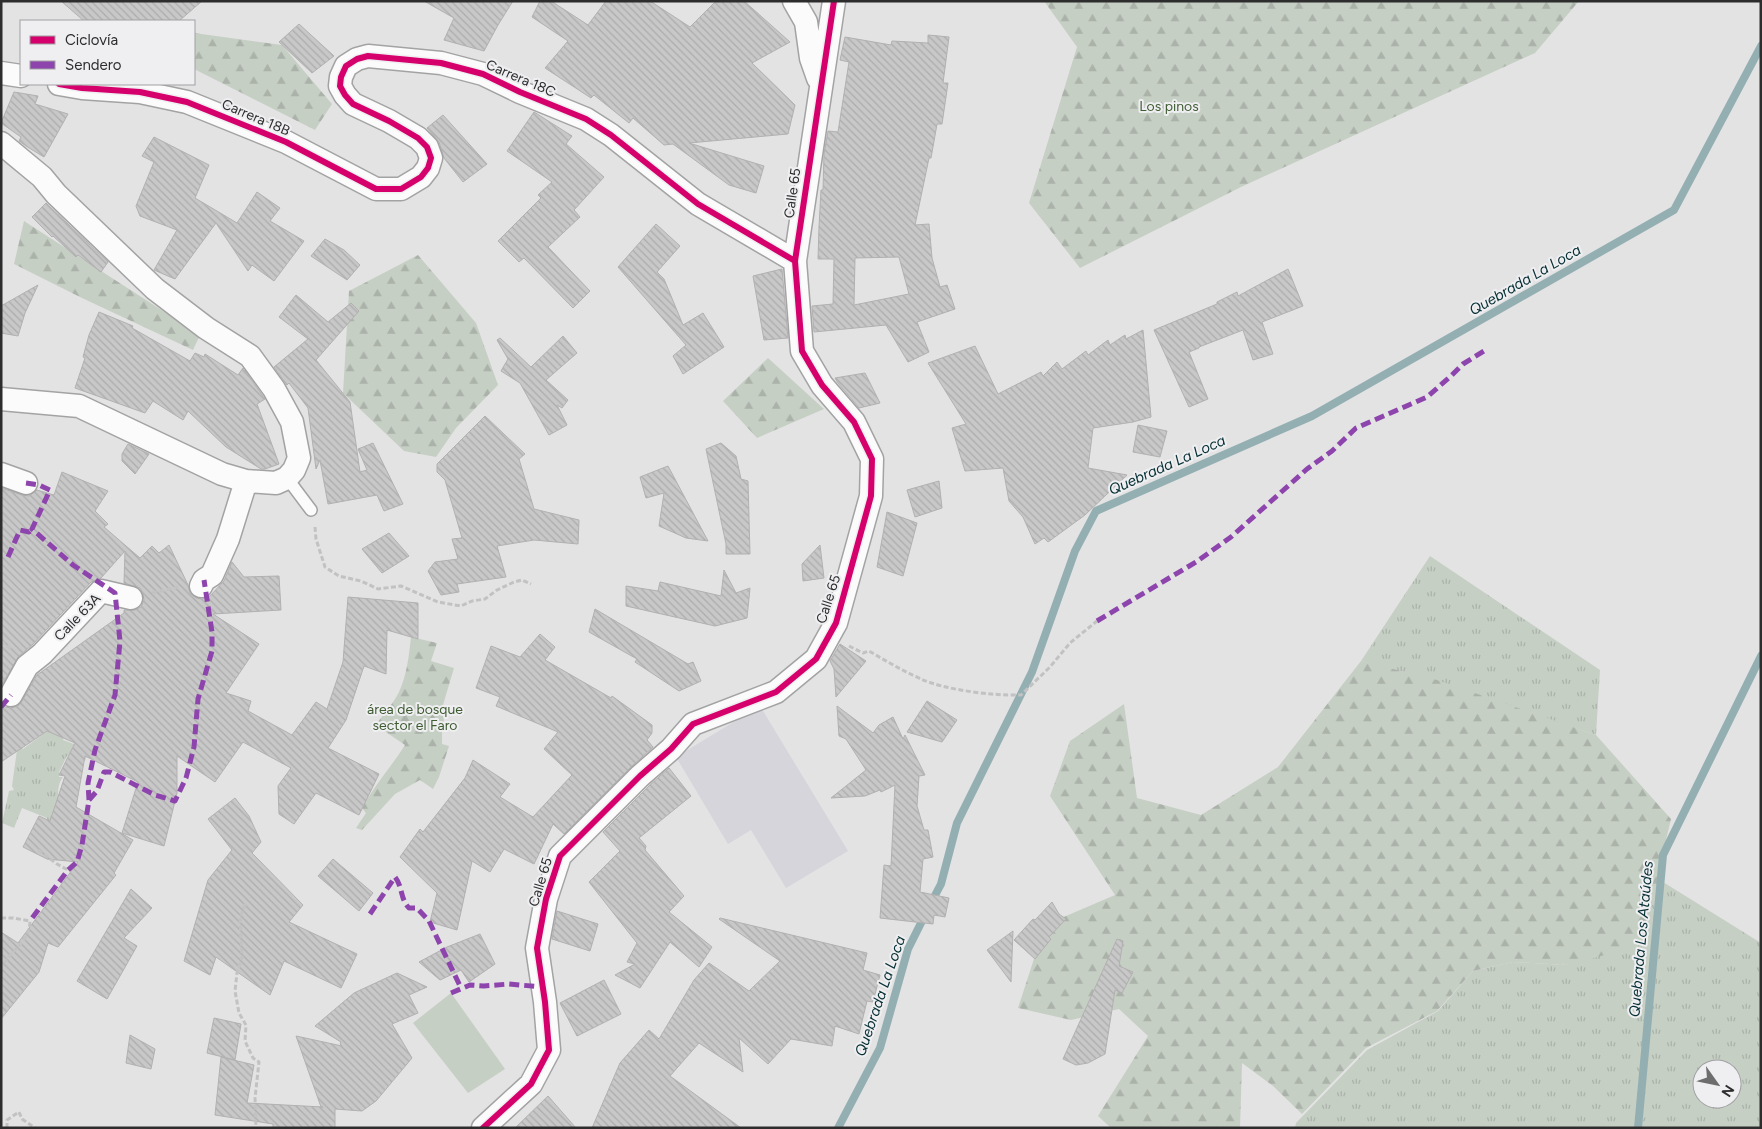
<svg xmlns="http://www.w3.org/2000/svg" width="1762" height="1129" font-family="Figtree,sans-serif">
	<defs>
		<pattern id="grass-tufts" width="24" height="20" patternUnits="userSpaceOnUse" patternTransform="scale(1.25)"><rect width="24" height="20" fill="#c6cfc4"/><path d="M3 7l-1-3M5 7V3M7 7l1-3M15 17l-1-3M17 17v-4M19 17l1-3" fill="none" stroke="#aab2a9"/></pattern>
		<pattern id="forest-firs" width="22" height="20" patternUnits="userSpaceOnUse" patternTransform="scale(1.25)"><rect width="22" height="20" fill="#c6cfc4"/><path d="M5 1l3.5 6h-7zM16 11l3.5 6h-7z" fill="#aab2a9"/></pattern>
		<pattern id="building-back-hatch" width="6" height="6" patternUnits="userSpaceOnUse" patternTransform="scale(1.25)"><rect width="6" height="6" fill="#c9c8c8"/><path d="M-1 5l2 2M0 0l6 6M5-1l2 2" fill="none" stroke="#adacac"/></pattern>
	</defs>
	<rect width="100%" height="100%" fill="#e3e3e4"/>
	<path fill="#d5d5db" d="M760 706 848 851 786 888 751 830 728 844 676 757Z"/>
	<path fill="url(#grass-tufts)" fill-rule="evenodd" d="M1430 556 1600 670 1596 735 1503 704 1361 661Z
		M68 725 63 740 74 744 76 748 88 753 85 761 67 756 59 772V777H63C54 788 60 809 61 822L48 824 47 818 22 808 14 828 2 823 9 791 14 790 12 786 18 743 23 749 54 726Z
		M1655 877 1761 943V1128H1295L1296 1123 1367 1050 1438 1011 1473 971 1513 962 1568 965ZM1702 1069H1732V1099H1702Z"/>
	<path fill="url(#forest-firs)" d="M1044 1H1579L1535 53 1241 187 1080 268 1029 203 1077 47Z
		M194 33 282 45 332 104 315 130 194 69Z
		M24 221 200 335 193 350 82 298 14 264Z
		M418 255 476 323 498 385 456 428 436 457 404 451 343 393 349 291Z
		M768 358 824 409 757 438 723 401Z
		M411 637 437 643 431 661 454 668 443 705 444 723 442 728V744L449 746 439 777 433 789 420 780 395 794 362 830 356 828 366 813 362 808C374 786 391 767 405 745L380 728 371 731C380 718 392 706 399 692 407 675 409 655 411 637Z
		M1361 661 1437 680 1596 735 1671 819 1641 945 1568 965 1513 962 1473 971 1437 1011 1366 1048 1302 1114 1273 1086 1242 1063 1240 1128H1111L1098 1116 1148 1036 1119 1009 1071 1020 1018 1008 1045 925 1115 895 1050 796 1070 741 1124 704 1137 798 1201 815 1278 767Z"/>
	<path fill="#c6cfc4" d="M451 993 505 1069 468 1093 413 1023Z"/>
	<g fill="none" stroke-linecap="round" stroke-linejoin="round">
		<path stroke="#94afb2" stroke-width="8" d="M931 903 941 884 957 823 1032 672 1075 551 1096 511 1312 416 1674 210 1761 46
			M838 1128 880 1048 908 949 926 913
			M1638 1128 1663 855 1761 656"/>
	</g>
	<path fill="url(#building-back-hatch)" stroke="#b2b0b1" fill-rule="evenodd" d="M61 1H202L179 21H84Z
		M424 1H513L498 25 484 51 444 40 454 18Z
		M540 1H551L588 25 606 1H650L690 27 716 1H744L790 42 752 63 795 105 788 134 689 143 764 166 756 193 729 185 673 144 664 145 633 118 629 123 594 95 591 98 545 68 568 41 532 17Z
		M299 24 334 56 312 73 279 42Z
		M928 35 949 37 943 83H948L942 124H937L931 158H929L915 225 929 224 932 258 940 287 947 285 955 309 917 322 929 352 908 362 886 325 814 332 812 306 833 304 834 259H818L819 227 821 190H823L824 154 828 131 838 132 849 62 840 60 845 37 891 45 892 41 928 43ZM899 257 909 294 854 305 855 258Z
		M14 92 38 96 35 104 68 114 44 157 26 146 19 141 21 137 1 123Z
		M534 112 572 136 566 144 604 177 574 210 580 217 548 247 590 291 573 308 524 258 519 262 498 241 541 198 538 195 552 182 507 151Z
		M443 115 487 164 463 182 444 158 439 142 427 128Z
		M154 137 209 165 195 198 237 223 257 192 280 208 270 221 304 241 274 281 252 265 248 271 216 223 175 279 154 270 177 230 140 216 136 206 154 162 142 156Z
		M46 203 108 262 101 272 78 255 76 257 53 236 52 237 32 217Z
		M656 224 680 246 657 272 664 279 683 325 703 313 724 347 683 374 673 356 686 345 618 267Z
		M325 239 344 250 360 265 347 280 311 256Z
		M782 269 788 338 764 340 753 276Z
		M1288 269 1303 306 1262 322 1273 354 1253 360 1243 330 1199 347V348L1189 352 1208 399 1189 407 1154 330 1217 304V302L1237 292 1238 296Z
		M38 285 25 313 18 336 1 333V306Z
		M296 295 328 322 351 303 359 311 316 360 350 402 360 472 367 470 358 449 373 443 403 504 384 511 377 495 328 504 320 460 316 469 308 408 289 383 287 385 274 367 308 339 279 317Z
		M99 312 133 326 132 328 190 361 195 353 204 357 205 354 238 375 243 368 265 399 257 404 279 464 265 469H261L226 447 188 411 183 420 153 401 145 413 75 388 85 358 83 357 89 335Z
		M1143 330 1151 417 1133 422 1093 428 1088 468 1127 475 1085 515 1048 542 1044 538 1035 544 1023 517 1009 501 1003 468 965 471 952 428 966 424 928 363 975 346 998 394 1041 372 1043 376 1057 362 1062 369 1086 351 1088 355 1108 340 1110 345 1125 335 1126 339Z
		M563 336 577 353 546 380 568 400 562 408 557 405 567 425 549 435 520 383 501 371 508 359 497 340 500 338 531 367Z
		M865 373 880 403 859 408 838 383 835 378Z
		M485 416 525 454 519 459 534 509 579 520 578 544 534 540 497 546 506 577 457 584 459 592 441 595 428 571 435 562 458 559 452 539 462 538 445 480 437 472V464Z
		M1138 425 1167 431 1160 457 1133 452Z
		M721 443 736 456 741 479 748 481 750 554H726V544L706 449Z
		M128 444 149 454 135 474 122 461V454Z
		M668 466 708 541 686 538 659 526 664 493 646 498 640 477Z
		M62 472 108 491 95 511 108 524 104 527 140 558 152 546 159 553 169 545 188 585 190 593 196 598 202 599 209 597 224 581 232 562 244 577 279 576 281 610 213 614 259 644 226 693 251 701 248 711 292 735 316 702 327 709 343 662 348 597 418 603V639L387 630 386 674 364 666 346 720 328 748 379 774 359 815 316 793 294 824 279 814 278 786 291 768 243 742 215 782 177 756V793L164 846 122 833 138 782 85 756 76 807 133 840 114 873 116 875 58 947 48 943 39 972 1 1019V932L18 943 78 862 47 859 23 847 39 816 50 821 65 776 59 775 75 743 47 731 1 762V703L5 707 11 708 18 706 22 701 37 675 124 613V610H135L141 607 144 600 143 594 140 588 124 583 125 551 101 578 91 582 33 644 19 656 1 686V488L22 495 29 496 37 490 54 495Z
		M939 481 942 508 915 517 907 490Z
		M887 512 917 523 903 576 877 567Z
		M389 533 409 556 382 573 362 549Z
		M820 545 824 578 803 581 802 564Z
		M724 570 736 593 750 588 747 618 715 626 626 606V586L658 591 660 582 721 596Z
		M595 609 688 664 693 662 701 681 679 691 635 662 637 659 589 632Z
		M540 634 555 647 545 660 611 698 612 696 652 725V733L647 740 653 747 631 767 564 834 553 824 534 864 504 849 490 872 472 861 457 930 430 922 437 893 400 857 420 829 423 832 465 778 473 760 510 784 500 797 533 817 572 775 544 749 558 732 496 706 500 697 476 688 491 646 520 657Z
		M840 644 866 661 836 697 834 669 830 661Z
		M927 701 957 720 942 742 907 732Z
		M837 706 873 733 879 725 893 717 903 739 905 735 925 775 919 776 917 806 924 830H928L933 857 923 859 920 892 949 898 945 917 934 915 933 924 880 918 884 865 891 866 895 785 881 792 880 790 865 796 831 798 866 770 846 739 839 736Z
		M669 768 691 796 639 838 646 846 645 850 684 896 669 912 712 947 699 967 670 942 640 988 615 975 635 964 627 962 637 943 589 882 620 851 603 832 649 786Z
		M235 798 249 816 261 842 252 853 303 905 289 922 357 954 341 988 284 961 270 995 216 957 210 975 184 961 208 880 232 850 208 819Z
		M333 859 373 893 359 911 318 876Z
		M131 889 152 908 124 938 137 946 107 999 77 981Z
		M1052 902 1059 914 1066 919 1049 937 1051 939 1035 959 1014 940 1033 919 1035 920Z
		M557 911 598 924 590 951 552 939Z
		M720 918 867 953 863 970 880 975 873 1002 867 1001 859 1034 835 1026 832 1046 791 1039 768 1064 739 1038 743 1072 699 1043 670 1076 741 1128H592L620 1063 649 1030 659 1039 694 980 709 963 749 991 780 961 719 919Z
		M1013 931 1011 982 987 950Z
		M480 934 495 964 469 982 461 970 440 980 419 962 447 947Z
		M1117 939 1123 941 1119 966 1133 972 1122 993 1115 990 1105 1054 1088 1063 1076 1065 1063 1059Z
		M397 973 427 987 409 995 418 1013 392 1024 412 1058 376 1101 362 1111 335 1109V1128H273V1124L215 1115 221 1057 254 1065 247 1103 323 1107H321L296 1036 342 1046 340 1044 341 1042 315 1026 354 993Z
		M604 980 621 1014 577 1036 560 1003Z
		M214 1018 241 1024 235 1060 207 1053Z
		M130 1035 155 1049 151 1069 126 1063Z
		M548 1096 576 1128H515Z"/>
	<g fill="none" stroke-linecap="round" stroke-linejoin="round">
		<g stroke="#a3a3a4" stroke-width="14">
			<path id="lane" d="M287 478 311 510"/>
		</g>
		<g stroke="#a3a3a4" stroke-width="25">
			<path id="street" d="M794 1 806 22 811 58 818 78
				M1 73 21 76
				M59 84 82 88 140 92 187 102 286 142 376 189H401L421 177 428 168 431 158 427 147 418 138 389 121 353 104 345 95 340 86 341 77 346 66 357 59 368 56 441 63 483 74 520 92 586 119 611 135 698 204 795 261
				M1 143 42 177 56 194 155 289 206 328 250 356 274 389 292 422 299 458 294 470 287 478 276 483 246 481 222 474 79 406 1 399
				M1 474 26 483
				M201 586 204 580 212 575 228 539 246 481
				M11 695 27 666 42 654 101 591 131 598
				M483 1128 531 1084 549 1050 545 1002 537 948 546 899 560 856 640 776 671 749 693 724 776 692 816 659 836 623 871 496 872 459 854 422 822 385 802 351 795 261 834 1"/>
		</g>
		<path stroke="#c2c2c3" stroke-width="3" stroke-dasharray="5 2.5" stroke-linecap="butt" d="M315 527 316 539 325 567 339 576 361 581 378 589 401 586 438 602 461 606 472 601 485 599 497 590 514 582 522 580 531 584
			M152 593 178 587
			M1 641 11 649
			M849 646 863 653 869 651C886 661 903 671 921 679 945 690 994 696 1021 695L1050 667 1070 643 1097 621
			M38 850 57 864 68 870
			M245 904 240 918 242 957 237 973 235 991 239 1013 246 1025 245 1041 253 1058 259 1062 255 1098 256 1128
			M1 918H13L30 921C30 941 11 951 1 967
			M7 1128V1120L19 1112 22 1119 35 1128"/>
		<use href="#lane" stroke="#fbfbfb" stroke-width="11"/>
		<use href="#street" stroke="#fbfbfb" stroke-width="22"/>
		<path stroke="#8e44ad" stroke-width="5" stroke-dasharray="10 5" stroke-linecap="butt" d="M26 483 39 485 50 490 32 529 73 565 115 593 120 641 115 695 95 750 88 783 89 800 82 845 77 862 68 870 30 921
			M8 557 20 530 29 532 32 529
			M1097 621 1196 562 1231 537 1307 469 1332 451 1356 428 1427 397 1451 376 1463 364 1484 351
			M1 707 11 695
			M89 800 97 791 104 772H110L155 795 175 801 186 778 194 747 198 699 212 651V632L204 580
			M370 914 395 877C403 887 400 899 409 908H417L429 921 461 988
			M451 993 470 985 484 986 509 984 542 987"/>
		<g stroke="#efeff2" stroke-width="9">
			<path id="cycleway" d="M59 84 82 88 140 92 187 102 286 142 376 189H401L421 177 428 168 431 158 427 147 418 138 389 121 353 104 345 95 340 86 341 77 346 66 357 59 368 56 441 63 483 74 520 92 586 119 611 135 698 204 795 261
				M483 1128 531 1084 549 1050 545 1002 537 948 546 899 560 856 640 776 671 749 693 724 776 692 816 659 836 623 871 496 872 459 854 422 822 385 802 351 795 261 834 1"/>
		</g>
		<use href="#cycleway" stroke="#d6006c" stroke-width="6"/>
	</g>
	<g text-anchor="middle" stroke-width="4" stroke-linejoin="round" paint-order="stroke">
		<g font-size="14" fill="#2d2d2e" stroke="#efeff2">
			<text transform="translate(521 78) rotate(23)" y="5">Carrera 18C</text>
			<text transform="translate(256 117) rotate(23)" y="5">Carrera 18B</text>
			<text transform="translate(792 193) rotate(-82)" y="5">Calle 65</text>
			<text transform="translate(828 599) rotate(-72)" y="5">Calle 65</text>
			<text transform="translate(77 617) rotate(-46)" y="5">Calle 63A</text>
			<text transform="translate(540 882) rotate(-73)" y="5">Calle 65</text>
		</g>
		<g font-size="14" fill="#3e5b31" stroke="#efeff2">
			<text x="1169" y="111">Los pinos</text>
			<text x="415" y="714">área de bosque<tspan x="415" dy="16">sector el Faro</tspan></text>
		</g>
		<g font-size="15" font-style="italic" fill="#052f33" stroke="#efeff2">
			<text transform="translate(1525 280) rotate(-30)" y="5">Quebrada La Loca</text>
			<text transform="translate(1167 465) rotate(-24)" y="5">Quebrada La Loca</text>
			<text transform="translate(1641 939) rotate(-85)" y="5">Quebrada Los Ataúdes</text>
			<text transform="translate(880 996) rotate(-71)" y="5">Quebrada La Loca</text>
		</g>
	</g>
	<rect width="1762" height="1129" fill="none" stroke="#2d2d2e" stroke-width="5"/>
	<rect x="20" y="20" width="175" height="65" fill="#efeff2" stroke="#a1a1a4"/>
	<rect x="30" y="36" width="25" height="8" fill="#d6006c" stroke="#a1a1a4"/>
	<text x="65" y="45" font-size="15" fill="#2d2d2e">Ciclovía</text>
	<rect x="30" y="61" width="25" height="8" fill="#8e44ad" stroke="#a1a1a4"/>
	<text x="65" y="70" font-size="15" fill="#2d2d2e">Sendero</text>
	<g transform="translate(1717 1084) rotate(123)"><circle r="24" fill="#efeff2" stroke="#a1a1a4"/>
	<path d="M0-4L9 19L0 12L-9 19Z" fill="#6d6d6e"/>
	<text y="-8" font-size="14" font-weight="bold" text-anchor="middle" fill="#2d2d2e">N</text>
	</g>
</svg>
